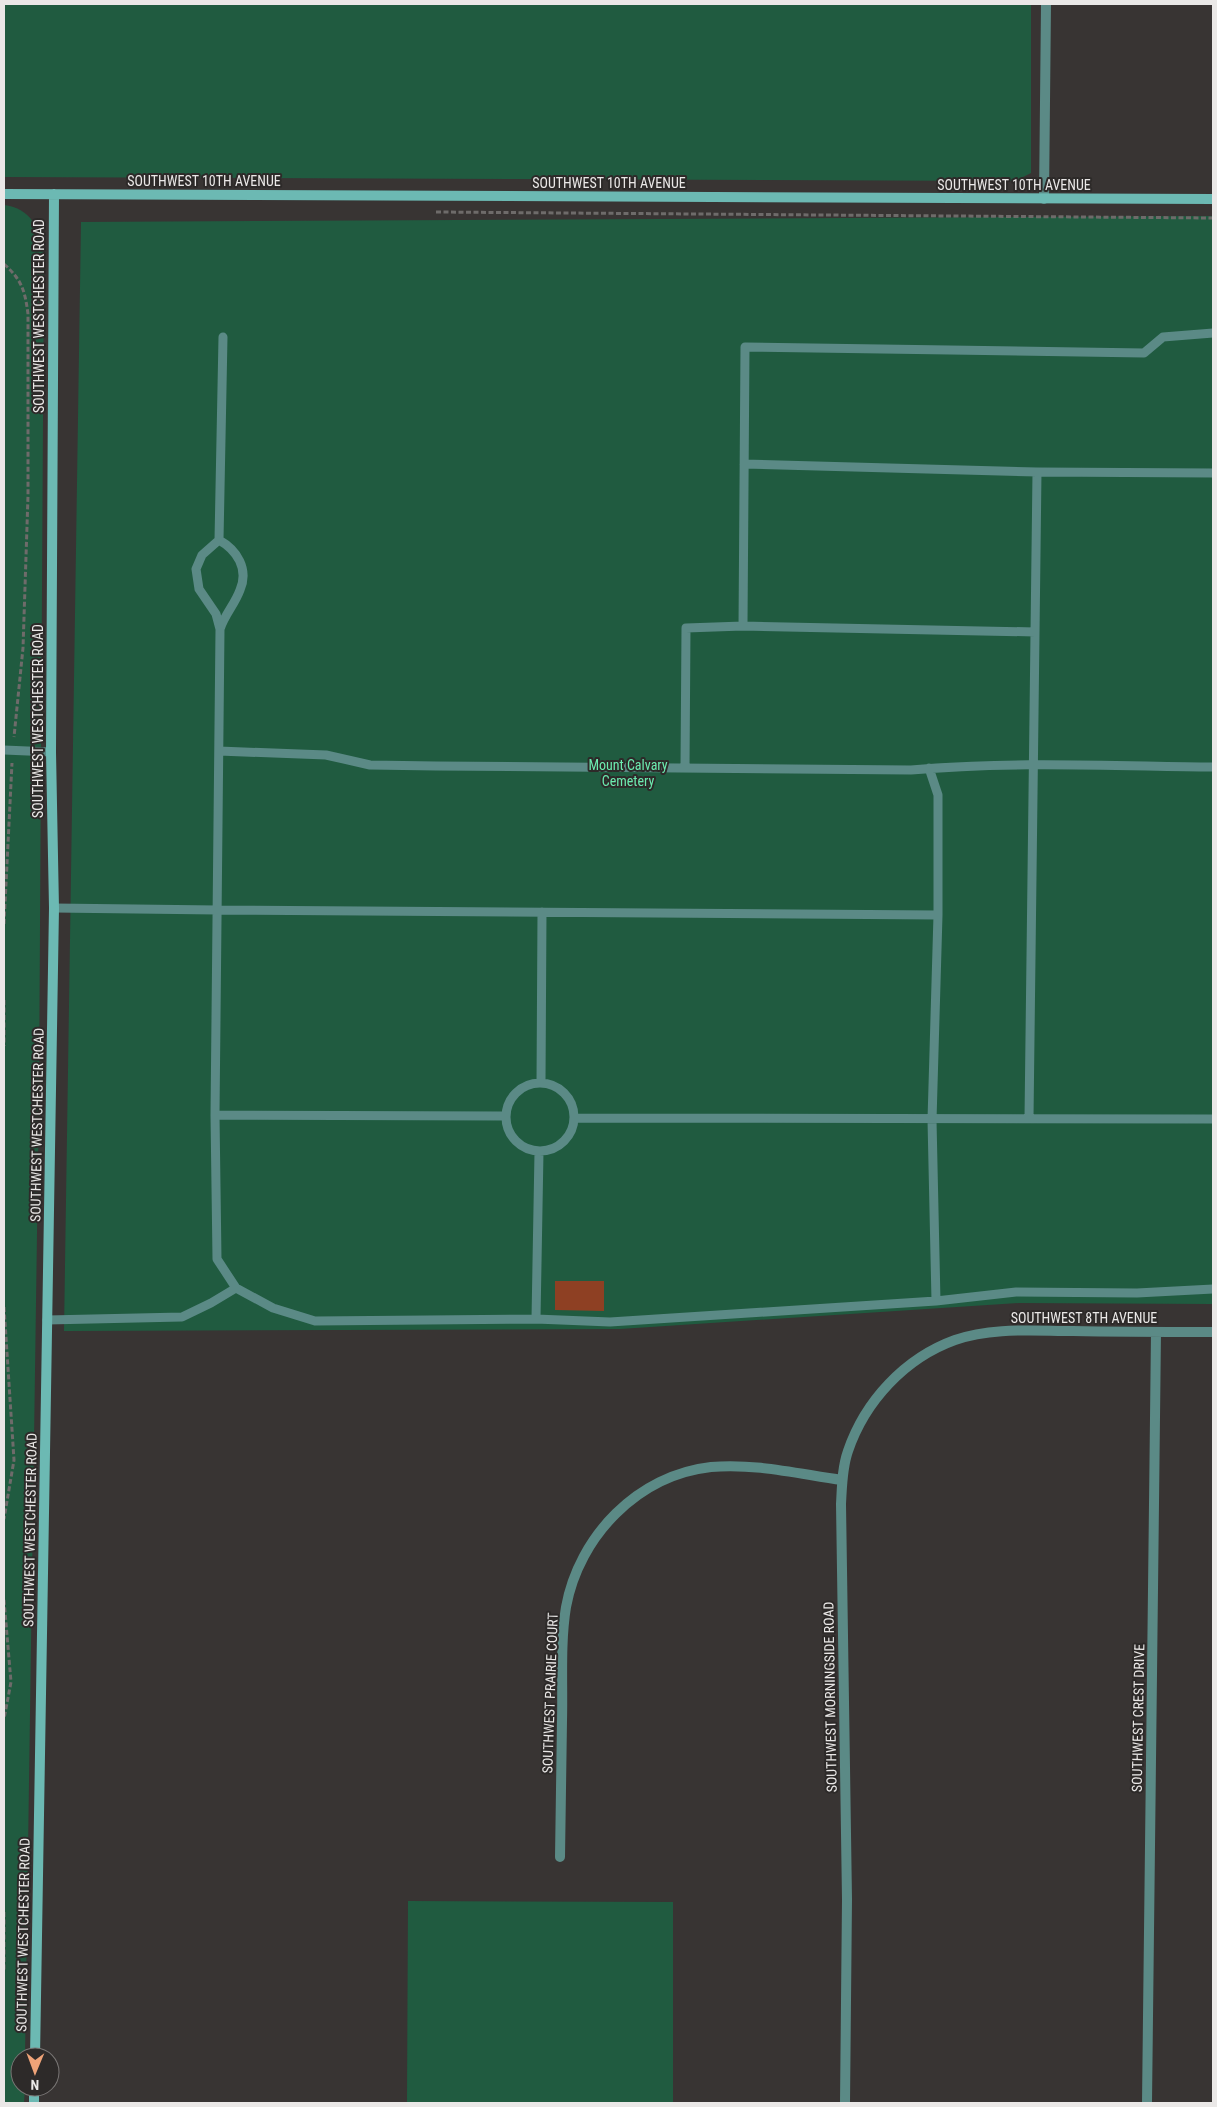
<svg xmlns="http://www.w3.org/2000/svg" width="1217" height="2107" font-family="'Roboto Condensed',sans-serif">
	<rect width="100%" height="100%" fill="#383433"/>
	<path fill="#205b40" d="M4 4H1031V173L1015 181 4 177Z
		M4 205C31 208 40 229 44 253L39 1097 25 2057H20V2087H25L24 2103H4Z
		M1213 216V1304L1019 1303 620 1329 64 1331 81 222Z
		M408 1901 673 1902V2103H407Z"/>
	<path fill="#8e4023" d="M555 1281H604V1311L555 1310Z"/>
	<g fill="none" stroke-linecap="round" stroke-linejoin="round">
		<path stroke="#6e6b6a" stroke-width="3" stroke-dasharray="5 2.5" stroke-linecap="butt" d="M436 212 1213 218
			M4 264C22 280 25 291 28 314V496L23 648 14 737
			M4 924 12 763
			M4 1000V1046
			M4 1307 14 1460 4 1519
			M4 1600 11 1682 4 1719
			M4 1912V1972"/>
		<path stroke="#5b8a86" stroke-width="9" d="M744 464 1037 472 1213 473
			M219 540C237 550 249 569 240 590 235 604 225 614 220 629L215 1115 217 1259 236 1288 273 1308 315 1321 536 1319 610 1322 936 1301 1016 1292 1137 1293 1213 1289
			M743 626 1035 632
			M220 629 216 614 199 589 196 569 202 555 219 540 223 337
			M4 750 51 752
			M219 751 326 755 370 765 436 766 911 770C1011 761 1113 766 1213 767
			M685 768 686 628 743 626 745 347 1144 353 1163 337 1213 333
			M929 768 938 795V915L932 1120 936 1301
			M54 908 217 910 938 915
			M506 1117a34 34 0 1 1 68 0a34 34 0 1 1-68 0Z
			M541 1083 542 912
			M215 1115 505 1116
			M575 1118 1213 1119
			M1029 1118 1037 472
			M536 1319 539 1152
			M47 1320 182 1317 211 1303 236 1288"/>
		<path stroke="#5b8a86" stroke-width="10" d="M1044 199 1046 4
			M560 1857C561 1812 561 1766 562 1721 563 1684 560 1644 566 1607 579 1536 638 1475 711 1467 755 1463 799 1474 842 1480
			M845 2103 847 1899 841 1504C842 1487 842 1468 848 1451 865 1401 905 1358 955 1340 992 1327 1034 1331 1073 1331 1119 1332 1166 1332 1213 1332
			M1147 2103 1156 1332"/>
		<path stroke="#6cb9b3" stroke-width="10" d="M4 194 1213 199
			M35 2057 54 908 51 752 54 194
			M34 2103V2087"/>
	</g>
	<g text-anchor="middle" stroke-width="4" stroke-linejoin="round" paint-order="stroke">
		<g font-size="14" fill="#eae8e7" stroke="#2d2a29">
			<text x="204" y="186">SOUTHWEST 10TH AVENUE</text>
			<text x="609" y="188">SOUTHWEST 10TH AVENUE</text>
			<text x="1014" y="190">SOUTHWEST 10TH AVENUE</text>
			<text transform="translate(39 316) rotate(-90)" y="5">SOUTHWEST WESTCHESTER ROAD</text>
			<text transform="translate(38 721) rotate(-90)" y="5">SOUTHWEST WESTCHESTER ROAD</text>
			<text transform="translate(37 1125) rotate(-89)" y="5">SOUTHWEST WESTCHESTER ROAD</text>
			<text x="1084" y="1323">SOUTHWEST 8TH AVENUE</text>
			<text transform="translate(30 1530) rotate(-89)" y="5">SOUTHWEST WESTCHESTER ROAD</text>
			<text transform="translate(550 1693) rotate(-88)" y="5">SOUTHWEST PRAIRIE COURT</text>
			<text transform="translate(830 1697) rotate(-91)" y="5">SOUTHWEST MORNINGSIDE ROAD</text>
			<text transform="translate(1138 1718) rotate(-89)" y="5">SOUTHWEST CREST DRIVE</text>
			<text transform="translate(23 1935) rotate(-89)" y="5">SOUTHWEST WESTCHESTER ROAD</text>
		</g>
		<g font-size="14" fill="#6cecb0" stroke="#2d2a29">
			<text x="628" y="770">Mount Calvary<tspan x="628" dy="16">Cemetery</tspan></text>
		</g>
	</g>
	<rect width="1217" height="2107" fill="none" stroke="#eae8e7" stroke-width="10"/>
	<g transform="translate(35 2072) rotate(181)"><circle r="24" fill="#2d2a29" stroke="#797675"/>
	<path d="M0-4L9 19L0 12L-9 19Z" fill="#efa378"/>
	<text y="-8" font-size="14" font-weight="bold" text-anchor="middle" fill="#eae8e7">N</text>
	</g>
</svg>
